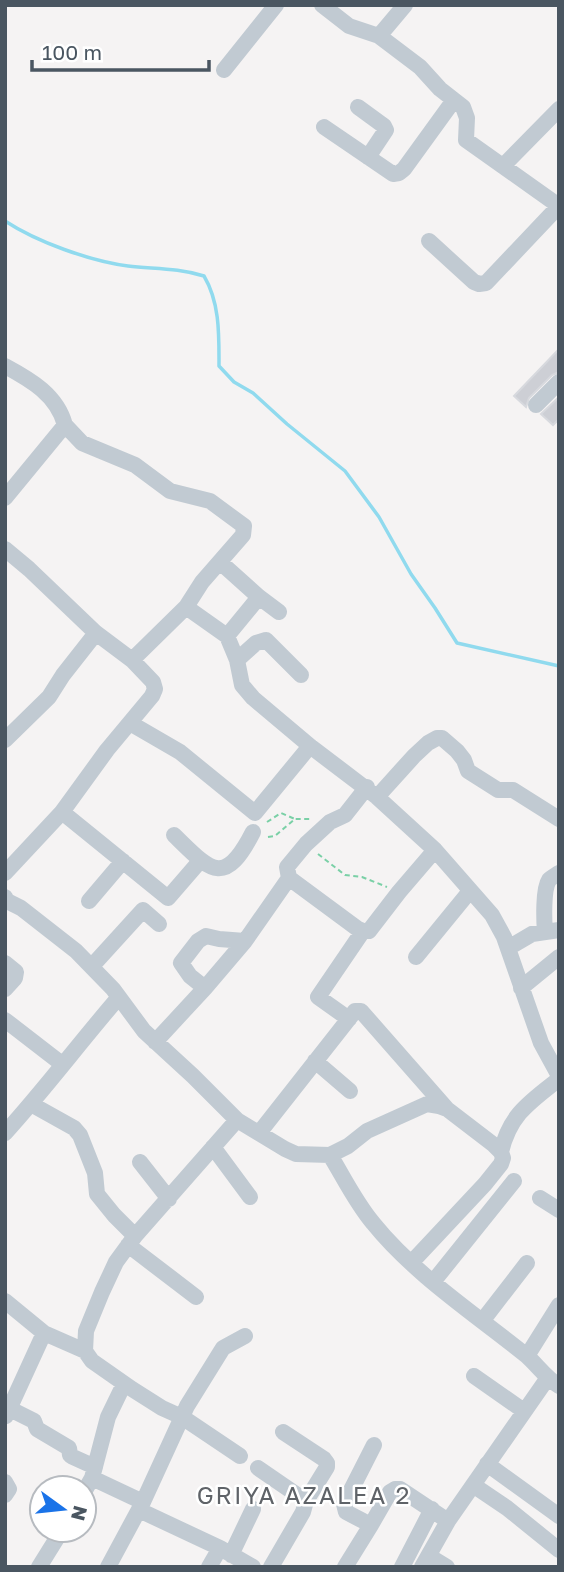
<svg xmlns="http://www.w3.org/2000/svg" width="564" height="1572" font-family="'Golos Text',sans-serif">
	<rect width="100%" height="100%" fill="#f5f3f3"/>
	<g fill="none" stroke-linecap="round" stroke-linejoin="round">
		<path stroke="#90daee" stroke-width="3.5" d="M5 221C37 242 90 261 128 266 155 269 178 268 204 276 220 303 219 335 219 366L234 382 253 393 287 424 345 471 379 517 411 574 435 608 457 643 559 666"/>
	</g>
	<path fill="#cdcfd5" stroke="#d7d9de" stroke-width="2" d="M559 349V372L552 375 529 398 526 407 514 396Z
		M559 397V419L553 425 541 414Z"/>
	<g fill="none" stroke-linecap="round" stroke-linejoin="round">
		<path stroke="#7ad0a6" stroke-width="2" stroke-dasharray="5 3.5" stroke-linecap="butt" d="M267 822 281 813 295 819
			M268 837 275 836 295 819H311
			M318 854 345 875 362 877 387 887"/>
		<path stroke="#c1cad2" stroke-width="16" d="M322 5 349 26 379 36 420 67 440 89 463 107 467 118 466 140 559 206
			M379 36 405 5
			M224 70 276 5
			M358 107 384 126 386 130 368 157
			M324 127 393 174 399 173 404 169 454 100
			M503 166 559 109
			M429 241 474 282 479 284 486 283 559 206
			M5 366C31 380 57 395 65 425L5 498
			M536 405 559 382
			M65 425 82 443 135 465 170 491 210 501 244 526 243 535 202 582 186 607
			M5 549 29 569 96 633 132 660 186 607 227 636 237 660 242 685 253 698 310 746 377 797 435 850 492 915 504 937 541 1043 559 1076
			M220 562 259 597 279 612
			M227 636 259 597
			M237 660 256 643 266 640 301 675
			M130 723 180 752 255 813 310 746
			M5 740 49 697 63 675 96 633
			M377 797 414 756 428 743 437 738H442L457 751 464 760 468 771 498 790H513L559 819
			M62 812 168 898 200 861
			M174 835C210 870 224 889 253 832
			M5 873 62 812 107 750 152 696 155 689 153 682 132 660
			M289 878 358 929 363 931H369L399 892 435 850
			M5 897 7 901 21 908 76 951 113 989 144 1031 193 1076 237 1120 285 1149 296 1154 330 1155 348 1146 367 1131 427 1104 439 1106 447 1109 494 1145 501 1152 503 1158 501 1164 485 1184 411 1263
			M89 901 123 861
			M545 932C544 920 543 889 549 880 551 878 556 875 559 873
			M245 941 219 939 206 936 198 941 181 963 190 976 205 988 245 941 289 878 287 867 306 844 330 822 345 815 367 787
			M508 948 532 934 559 930
			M416 957 470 891
			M5 963 16 972 15 978 5 989
			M92 966 143 910 159 924
			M521 988 559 957
			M349 1019 318 997 363 931
			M5 1020 62 1064
			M155 1042 205 988
			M315 1061 350 1091
			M31 1104 74 1128 80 1135 95 1173 97 1194 114 1215 135 1236
			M237 1120 135 1236 116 1262 102 1292 86 1331 85 1351 92 1361 132 1389 162 1408 182 1417 240 1456
			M5 1133C45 1089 80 1042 119 997
			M259 1133 355 1011H361L447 1109
			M213 1147 250 1197
			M501 1152C510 1114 530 1102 559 1079
			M330 1155C344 1178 356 1203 373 1223 415 1275 475 1314 527 1356 538 1366 546 1378 559 1386
			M140 1162 169 1199
			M540 1198 559 1210
			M128 1245 196 1297
			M433 1282 514 1181
			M5 1301 44 1333 85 1351
			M483 1320 527 1263
			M527 1356 559 1305
			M474 1376 524 1411
			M10 1409 34 1421 37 1429 69 1448 70 1455 73 1457 95 1467
			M6 1416 44 1333
			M487 1464 559 1516
			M258 1468 306 1501
			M92 1478 143 1502
			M5 1482 9 1489 5 1495
			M473 1485 507 1508 559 1550
			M84 1492 92 1478 108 1417 124 1384
			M139 1510 220 1548 253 1567
			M371 1525 346 1512 344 1504 374 1445
			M231 1555 253 1509
			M429 1556 447 1567
			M39 1567 62 1530
			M108 1567 143 1502 187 1406 223 1348 245 1336
			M209 1567 220 1548
			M271 1567 303 1512 306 1501 327 1467V1463L324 1459 283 1432
			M345 1567 371 1525 390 1492 395 1489H400L448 1521
			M402 1567 432 1509
			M422 1567 448 1521 547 1379"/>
	</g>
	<g text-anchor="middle" stroke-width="5" stroke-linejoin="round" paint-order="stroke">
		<g font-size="24" letter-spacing="2" fill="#5f6368" stroke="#fff">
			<text x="304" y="1504">GRIYA AZALEA 2</text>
		</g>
	</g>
	<rect width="564" height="1572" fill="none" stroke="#4a5661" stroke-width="14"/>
	<g transform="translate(63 1509) rotate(105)"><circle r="33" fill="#ffffff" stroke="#b7bbc0" stroke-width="2"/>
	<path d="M0-5L12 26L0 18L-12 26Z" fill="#1a73e8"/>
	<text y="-10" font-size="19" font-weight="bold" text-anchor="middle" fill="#4a5661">N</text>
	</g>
	<path d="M32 60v10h177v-10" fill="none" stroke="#4a5661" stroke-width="3.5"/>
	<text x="42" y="60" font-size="21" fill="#4a5661" stroke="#ffffff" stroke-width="5" paint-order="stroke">100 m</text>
</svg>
